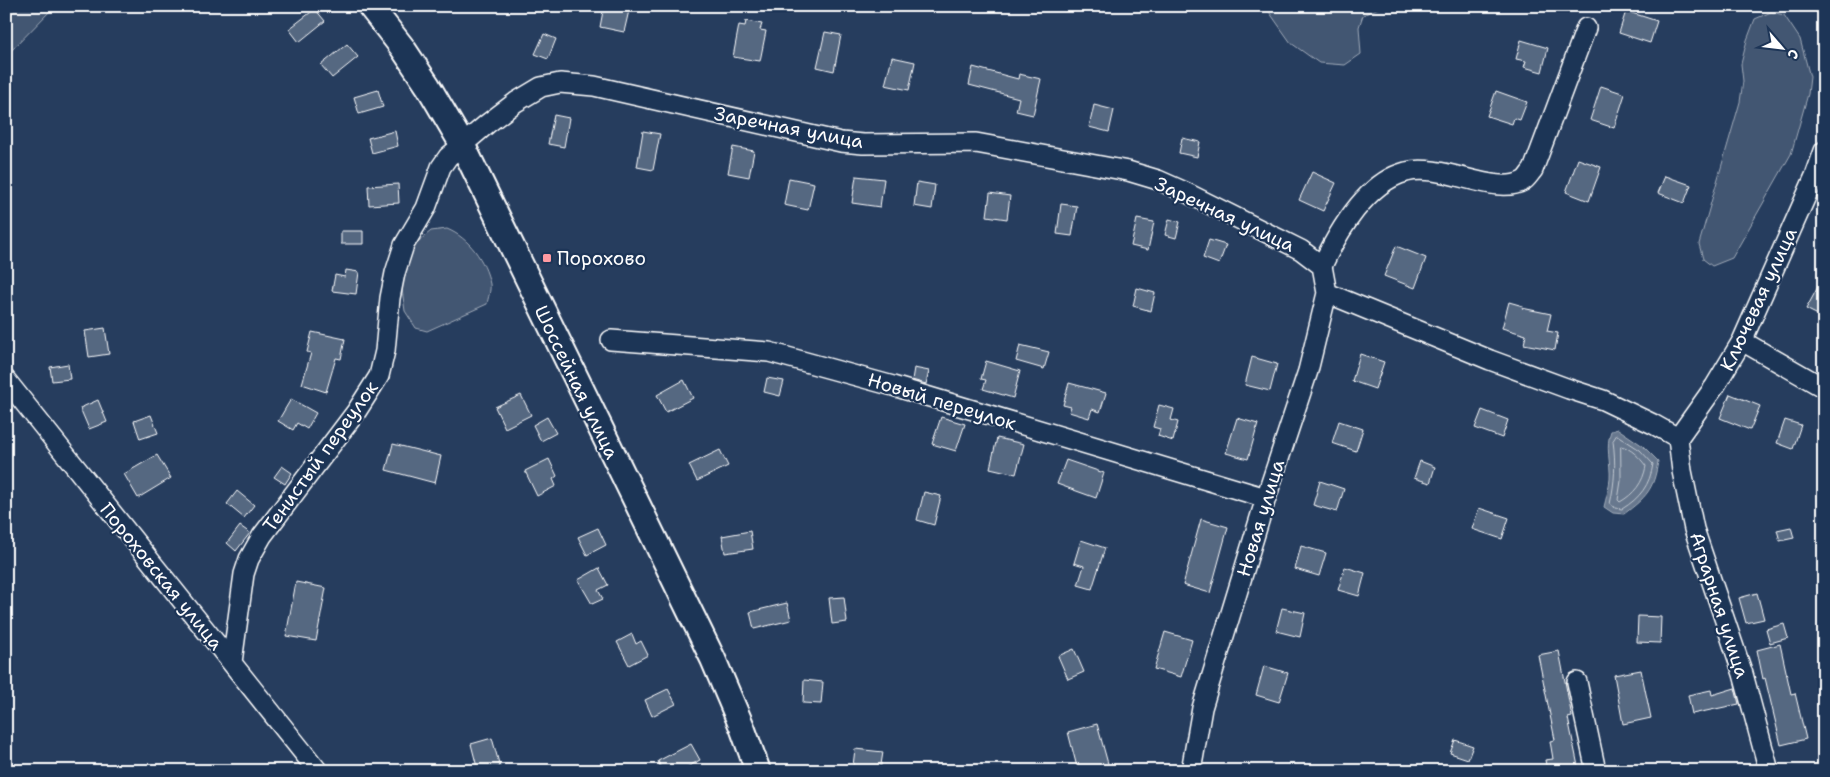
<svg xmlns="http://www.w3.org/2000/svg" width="1830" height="777" font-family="'Shantell Sans',sans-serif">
	<rect width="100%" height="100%" fill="#263d5e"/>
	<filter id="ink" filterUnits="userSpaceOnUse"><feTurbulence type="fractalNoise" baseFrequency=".02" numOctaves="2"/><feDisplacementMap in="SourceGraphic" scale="10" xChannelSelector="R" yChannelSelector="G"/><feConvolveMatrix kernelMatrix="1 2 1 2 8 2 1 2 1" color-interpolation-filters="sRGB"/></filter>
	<g filter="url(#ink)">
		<path fill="#425672" stroke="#a0aab8" d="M6 6H55L6 56Z
			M1265 6H1383L1363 15 1359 27 1361 54 1345 65 1319 63 1291 43Z
			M1771 12 1784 15 1800 39 1810 77 1808 94 1791 154 1732 258 1712 266 1703 259 1699 244 1740 102 1743 81 1741 64 1747 40 1755 19Z
			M447 229C469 238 485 260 490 284 491 290 488 298 487 304L427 331 416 328 405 311 401 282 414 245 431 231Z"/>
		<path fill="#67788e" stroke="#a4aebb" d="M1618 429 1643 446 1658 461C1654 490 1646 497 1624 514L1613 513 1604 507C1606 498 1609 489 1610 479 1611 463 1605 446 1611 431Z"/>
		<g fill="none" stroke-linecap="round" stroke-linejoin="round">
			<path stroke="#c2c9d2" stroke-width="1" d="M1617 435 1640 450 1653 464C1650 485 1640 498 1622 509L1615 508 1610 504C1615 482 1616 463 1613 441Z
				M1621 446C1631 448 1640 458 1646 466 1643 483 1634 494 1620 502L1618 500 1621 481Z"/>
		</g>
		<path fill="#556781" stroke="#fff" d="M604 6H630L624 32 600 27Z
			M315 9 325 21 299 42 289 29Z
			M1626 11 1657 21 1650 43 1619 33Z
			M746 21 762 24 760 30 766 31 760 61 733 57 739 25 745 26Z
			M825 32 841 35 834 71 817 67Z
			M544 34 556 39 548 59 535 54Z
			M1521 40 1548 48 1542 72 1524 67 1526 61 1516 59Z
			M347 44 358 57 332 78 321 65Z
			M892 57 915 62 909 90 885 85Z
			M973 67 1018 79 1019 74 1041 79 1033 115 1016 111 1019 98 969 85Z
			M1601 86 1625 94 1614 128 1590 120Z
			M378 90 383 107 359 114 354 97Z
			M1496 91 1527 102 1520 120 1514 118 1512 124 1487 116Z
			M1094 105 1114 110 1109 132 1089 127Z
			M554 115 569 118 564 147 548 144Z
			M395 131 398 146 372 153 368 138Z
			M643 131 660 134 653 170 637 167Z
			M1182 138 1200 142 1197 157 1179 153Z
			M733 147 754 151 749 177 728 173Z
			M1578 159 1601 167 1589 201 1566 192Z
			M1312 172 1336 183 1323 211 1299 200Z
			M856 176 884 179 880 207 852 203Z
			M1665 176 1691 185 1684 203 1658 193Z
			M789 178 814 183 808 210 784 205Z
			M917 182 935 185 932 209 914 206Z
			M398 184 399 203 369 205 368 186Z
			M990 193 1010 196 1007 219 987 216Z
			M1061 204 1077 206 1072 236 1057 234Z
			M1137 219 1154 222 1148 250 1131 246Z
			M1169 219 1180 222 1176 238 1165 235Z
			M341 231H363V244H341Z
			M1209 240 1226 245 1219 264 1203 258Z
			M1396 246 1426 258 1415 288 1384 276Z
			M346 270 359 272 356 294 332 291 335 275 345 277Z
			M1824 276V318L1806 309Z
			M1137 288 1155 293 1151 311 1133 306Z
			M1509 302 1523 306 1522 308 1551 314 1547 331 1558 333 1555 350 1524 344 1526 335 1502 328Z
			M105 328 109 354 89 357 85 331Z
			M312 332 345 339 341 359 336 358 326 392 302 384 311 353 307 352Z
			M1020 345 1049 352 1044 369 1016 361Z
			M1360 354 1384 362 1375 389 1352 381Z
			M1252 357 1277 364 1270 391 1245 385Z
			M986 361 1020 371 1013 398 983 389 986 380 981 379Z
			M68 364 70 379 52 381 50 367Z
			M914 368 929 371 926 384 912 380Z
			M767 378 784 381 780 396 764 392Z
			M684 380 693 398 666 412 657 395Z
			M1069 383 1106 393 1100 412 1092 409 1089 418 1069 412 1071 407 1063 405Z
			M1730 394 1760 406 1750 430 1720 418Z
			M521 395 531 415 505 428 495 407Z
			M291 399 316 413 307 429 297 423 293 430 278 421Z
			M98 400 107 422 89 429 80 408Z
			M1159 405 1174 409 1171 420 1178 422 1173 441 1158 436 1160 429 1153 427Z
			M1482 410 1508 420 1502 438 1475 428Z
			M151 415 158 433 140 439 134 421Z
			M547 417 556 433 541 441 533 425Z
			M941 417 965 424 956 451 932 444Z
			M1237 418 1258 424 1248 459 1226 453Z
			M1785 420 1801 425 1793 449 1777 443Z
			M1339 421 1363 429 1356 451 1332 443Z
			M997 438 1024 444 1016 474 990 468Z
			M393 444 441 456 435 483 386 470Z
			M720 450 728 466 697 481 689 465Z
			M157 455 171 478 138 498 124 474Z
			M549 459 557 476 553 479 556 486 537 496 525 471Z
			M1066 460 1104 473 1096 498 1057 484Z
			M1420 461 1435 467 1430 483 1414 478Z
			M282 466 292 473 285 484 274 477Z
			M1320 481 1344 489 1337 512 1313 505Z
			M237 491 254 505 244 518 227 504Z
			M924 492 941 496 934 525 917 520Z
			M1479 508 1509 518 1502 539 1472 529Z
			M1201 519 1228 527 1210 593 1183 585Z
			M240 526 250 533 236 551 227 543Z
			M1791 527 1794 538 1780 541 1777 530Z
			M598 528 606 545 587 555 578 537Z
			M750 531 753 549 725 553 722 536Z
			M1081 540 1105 548 1092 589 1078 585 1084 566 1074 563Z
			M1301 546 1326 553 1319 576 1295 569Z
			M1345 567 1365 573 1359 596 1338 590Z
			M599 568 608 585 598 590 603 599 592 604 578 580Z
			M296 582 326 588 316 641 286 636Z
			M1757 593 1764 619 1746 623 1739 598Z
			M844 597 847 622 832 624 829 598Z
			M787 603 791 620 754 629 750 612Z
			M1282 608 1305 613 1300 637 1276 631Z
			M1638 616 1661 617 1660 643 1637 642Z
			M1784 624 1788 638 1770 643 1766 629Z
			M1165 632 1192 640 1181 677 1154 669Z
			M632 634 636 644 641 641 648 655 629 665 617 642Z
			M1780 644 1791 694 1795 693 1806 739 1781 745 1765 678 1763 679 1757 650Z
			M1074 649 1084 672 1068 679 1058 656Z
			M1559 651 1572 717 1568 718 1579 771H1547L1545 760 1553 759 1550 741 1555 740 1538 655Z
			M1264 666 1288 673 1279 702 1256 695Z
			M1641 670 1651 718 1623 724 1614 675Z
			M804 680 823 682 821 704 803 703Z
			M1735 688 1739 704 1692 714 1688 695 1711 690 1712 695Z
			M668 689 676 704 652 716 645 700Z
			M1097 724 1110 771H1078L1068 732Z
			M492 738 500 767 489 771H478L471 744Z
			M1455 740 1473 746 1468 759 1450 753Z
			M691 744 700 760 680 771H662L658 761Z
			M855 749 883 752 880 771H857L858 767 853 766Z"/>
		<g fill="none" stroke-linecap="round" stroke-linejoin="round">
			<g stroke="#fff" stroke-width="22">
				<path id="minor" d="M1322 266C1338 232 1367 182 1406 172 1441 162 1496 197 1523 181 1527 179 1530 173 1533 170L1586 28
					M1327 293 1490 360 1569 389 1603 400 1653 424 1678 438
					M611 340 769 352 893 386 1266 498
					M1742 341 1824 388
					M6 380 318 771
					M1678 438 1682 471 1694 529 1743 674 1769 771
					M1678 438 1715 386 1742 341 1815 176 1824 151
					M232 662 244 574 249 559 262 536 356 412 379 376 385 351 390 298 395 273 404 245 426 208 441 167 448 157 487 124 516 102 541 87 560 83 594 86 841 142 863 144 976 143 1128 171 1158 180 1185 192 1301 250 1322 266
					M1577 682 1596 771
					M1191 771 1202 708 1266 498 1308 371 1327 293 1322 266"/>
			</g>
			<g stroke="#fff" stroke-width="28">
				<path id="major" d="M370 6 402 47 428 86 462 144 713 659 742 727 758 771"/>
			</g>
			<use href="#minor" stroke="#1d3557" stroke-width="19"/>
			<use href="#major" stroke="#1d3557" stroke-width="24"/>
		</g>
	</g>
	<rect fill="#ff9aa2" stroke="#1d3557" stroke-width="2" x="542" y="253" width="10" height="10" rx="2.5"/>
	<g text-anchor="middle" stroke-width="4.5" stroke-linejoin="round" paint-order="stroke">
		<g font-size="19" fill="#fff" stroke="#1d3557">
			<text transform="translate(789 127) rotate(11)" y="7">Заречная улица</text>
			<text transform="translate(1225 214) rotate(25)" y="7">Заречная улица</text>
			<text transform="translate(1758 299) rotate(-65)" y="7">Ключевая улица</text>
			<text transform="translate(577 382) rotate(64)" y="7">Шоссейная улица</text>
			<text transform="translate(942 401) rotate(17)" y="7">Новый переулок</text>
			<text transform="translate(320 456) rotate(-54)" y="7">Тенистый переулок</text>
			<text transform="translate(1260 518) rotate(-73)" y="7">Новая улица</text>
			<text transform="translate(162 576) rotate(51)" y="7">Пороховская улица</text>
			<text transform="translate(1720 605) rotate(72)" y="7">Аграрная улица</text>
		</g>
		<g font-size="19" fill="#fff" stroke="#1d3557" text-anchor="start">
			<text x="557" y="265">Порохово</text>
		</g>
	</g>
	<rect width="1830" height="777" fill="none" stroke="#1d3557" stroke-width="25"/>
	<rect x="12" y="12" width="1805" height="752" fill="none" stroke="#fff" stroke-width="2" filter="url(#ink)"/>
	<g transform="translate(1782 48) rotate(118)" stroke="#1d3557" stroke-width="4" paint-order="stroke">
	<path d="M0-4L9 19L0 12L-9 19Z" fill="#ffffff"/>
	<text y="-8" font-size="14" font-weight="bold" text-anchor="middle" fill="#ffffff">С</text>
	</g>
</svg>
